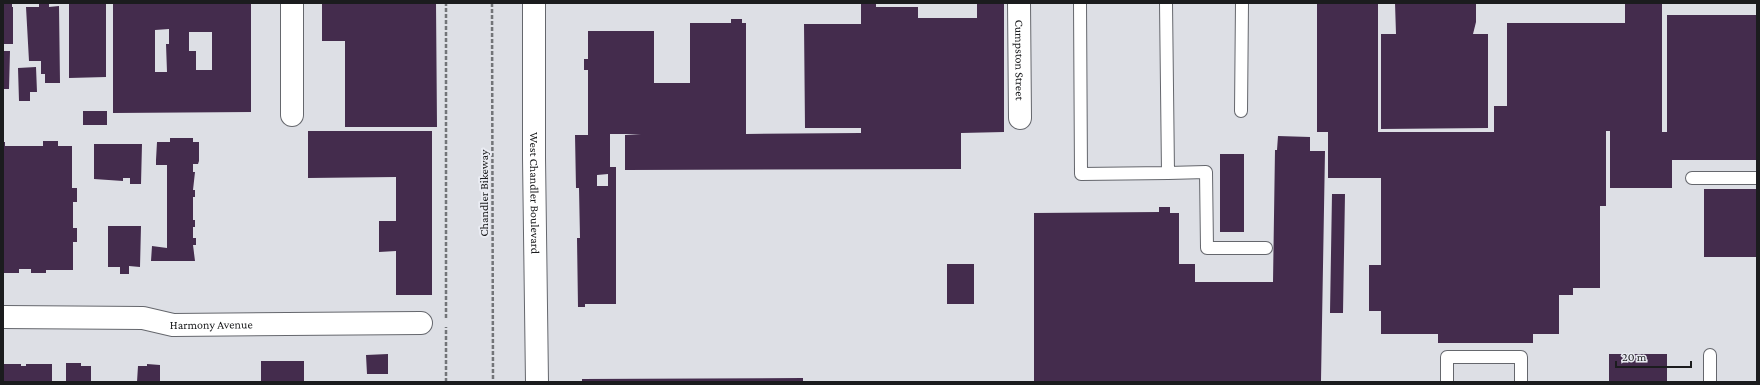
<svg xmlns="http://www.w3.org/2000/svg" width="1760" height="385" font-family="'Crimson Pro',serif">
	<rect width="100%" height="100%" fill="#dddfe5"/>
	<path fill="#442c4d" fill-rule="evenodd" d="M3 3H12V7H13V44H3Z
		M39 3H49V7L59 6 60 83H45V74H41V61H29L26 7H39Z
		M69 3H106V77L69 78Z
		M113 3H251V112L113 113ZM169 29V44H166L167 72H155V30ZM189 32H212V70H196V51H189Z
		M322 3H436L437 127H345V41H322Z
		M861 3H876V7H918V18H977V3H1004V132L961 133V169L625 170V135L641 134H610V167H616V304H585V307H578L577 238H580L579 188H576L575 135H588V70H584V59H588V31H654V83H690V23H731V19H742V23H746V134L861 133V128H805L804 24H861ZM608 174V186H597V175Z
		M1317 3H1378V132H1494V106H1507V23H1625V3H1662V132H1667V15H1757V160H1672V188H1610V131H1606V206H1600V288H1573V295H1559V334H1533V343H1438V334H1381V311H1369V265H1381V178H1328V132H1317Z
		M1395 3H1476V22L1473 34H1488V128L1381 129V34H1396Z
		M3 51H10L9 89H3Z
		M36 67 37 92H30V101H19L18 68Z
		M83 111H107V125H83Z
		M308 131H432V295H396V251L379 252V221H396V177L308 178Z
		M1278 136 1310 137V151H1325L1321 381 1034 382V213L1159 212V207H1170V213H1179V264H1195V282H1273L1275 150H1277Z
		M170 138H193V142H199V161L198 164H193V172H195L193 190H195V197H193V220H195V227H193V238H196V245H193L195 261H151L152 246 167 248V165H156V160L157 142H170Z
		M43 141H58V146H72V188H77V202H73V228H77V242H73V270H46V273H31V269H19V273H3V142H5V146H43Z
		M94 144H142L141 184H130V178H123V181L94 179Z
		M1220 154H1244V232H1220Z
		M1704 189H1757V257H1704Z
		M1332 194H1345L1343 313H1330Z
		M108 226H141L140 267 129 266V274H120V267H108Z
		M947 264H974V304H947Z
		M388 354V374H367L366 355Z
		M1609 354H1667V382H1609Z
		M261 361H304V382H261Z
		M66 363H81V366H91V382H66Z
		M3 364H21V366H26V364H52V382H3Z
		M147 364 160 365V382H137L138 366H147Z
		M803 378V382H582V379Z"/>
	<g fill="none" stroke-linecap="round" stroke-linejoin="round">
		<g stroke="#65676d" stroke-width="14">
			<path id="lane" d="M1080 3 1081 174 1168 173
				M1166 3 1168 173 1206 172 1207 248H1266
				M1241 111 1242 3
				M1692 178H1757
				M1710 355V382
				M1447 382V357H1521V382"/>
		</g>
		<g stroke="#65676d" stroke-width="24">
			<g id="street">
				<path d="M292 3V115"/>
				<path id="s1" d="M534 3V158L537 382"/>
				<path id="s2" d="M1019 3 1020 118"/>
				<path id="s3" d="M3 317 143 318 173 325 421 323"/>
			</g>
		</g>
		<path stroke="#727478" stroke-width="2.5" stroke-dasharray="4 2" stroke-linecap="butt" d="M492 3 493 382
			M446 318V3
			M446 382V327"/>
		<use href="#lane" stroke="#fff" stroke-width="12"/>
		<use href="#street" stroke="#fff" stroke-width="22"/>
	</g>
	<g text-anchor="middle" stroke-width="4" stroke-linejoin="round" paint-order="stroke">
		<g font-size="12" fill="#1b1c1e" stroke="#eaecf3">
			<text dy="4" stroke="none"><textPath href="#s2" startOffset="57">Cumpston Street</textPath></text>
			<text transform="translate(484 193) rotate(-90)" y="4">Chandler Bikeway</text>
			<text dy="4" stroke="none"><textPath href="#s1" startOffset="190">West Chandler Boulevard</textPath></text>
			<text dy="4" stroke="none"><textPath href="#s3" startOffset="209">Harmony Avenue</textPath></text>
		</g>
	</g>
	<rect width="1760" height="385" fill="none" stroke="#1b1c1e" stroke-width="8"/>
	<path d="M1616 361v6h75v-6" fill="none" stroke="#1b1c1e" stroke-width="2"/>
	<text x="1622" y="361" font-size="12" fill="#1b1c1e" stroke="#eaecf3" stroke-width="3" paint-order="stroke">20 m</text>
</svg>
